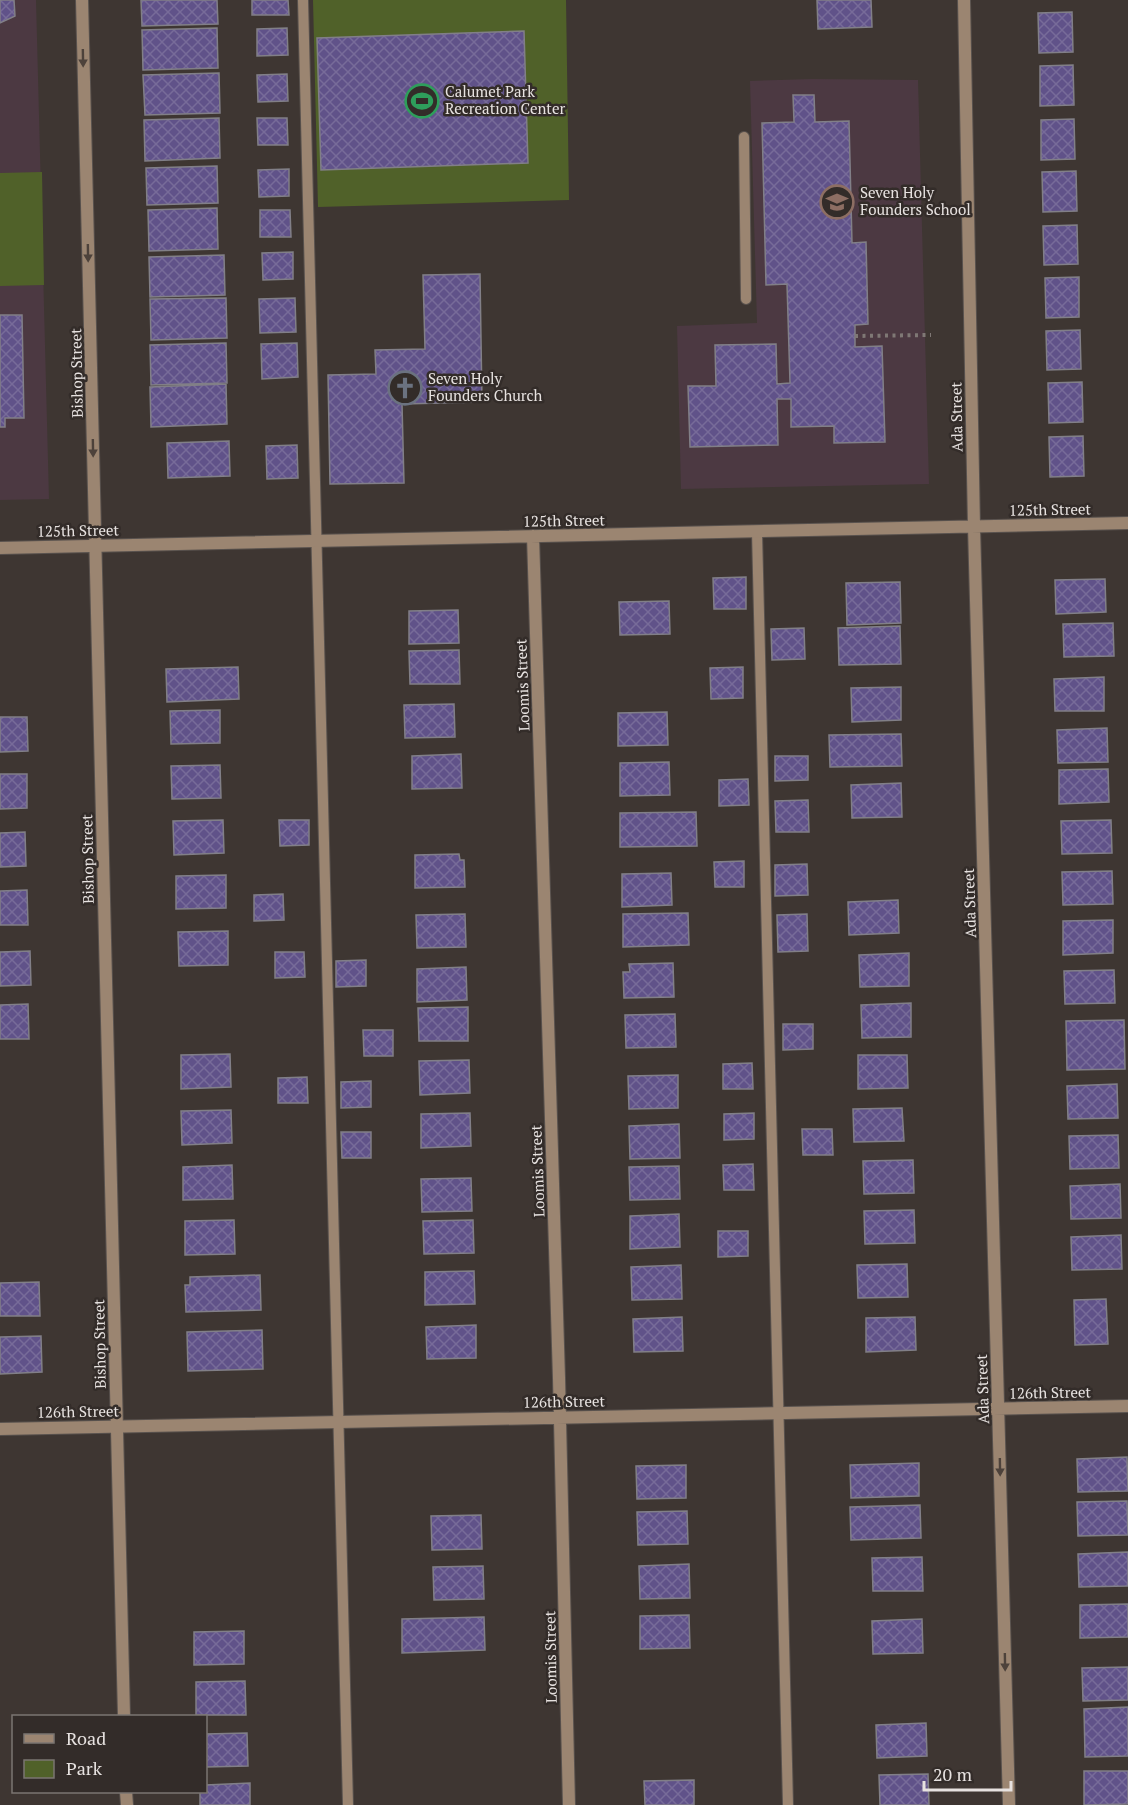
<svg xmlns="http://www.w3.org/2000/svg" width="1128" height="1805" font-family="'PT Serif',serif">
	<defs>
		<pattern id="building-cross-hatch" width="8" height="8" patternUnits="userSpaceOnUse" patternTransform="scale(1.5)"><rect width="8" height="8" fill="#605289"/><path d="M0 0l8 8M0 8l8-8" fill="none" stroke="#776b99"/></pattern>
	</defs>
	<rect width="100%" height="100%" fill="#3e3632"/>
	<path fill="#4c3942" d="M0 0H36L49 499 0 500Z
		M812 79 918 80 929 484 681 489 677 326 757 323 750 81Z"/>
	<path fill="#506129" d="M313 0H566L569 200 318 207Z
		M42 172 44 285 0 286V173Z"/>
	<path fill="url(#building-cross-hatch)" stroke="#817f87" stroke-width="1.5" d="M0 0H14L15 16 0 23Z
		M141 0H217L218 24 142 26Z
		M252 0H288L289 15H252Z
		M817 0H871L872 27 818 29Z
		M1072 12 1073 52 1039 53 1038 13Z
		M217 28 218 68 143 70 142 30Z
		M287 28 288 55 257 56V29Z
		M524 31 528 163 321 170 317 38Z
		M1073 65 1074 105 1040 106V66Z
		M219 73 220 113 145 115 143 75Z
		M287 74 288 101 258 102 257 75Z
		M793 95H814L815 122 849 121 852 243 866 242 868 324 855 325V347L882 346 885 442 834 443V426L791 427V399H777L778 445 690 447 688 386H716L715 345 776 344 777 384 790 383 787 284 766 285 762 123 794 122Z
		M219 118 220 158 145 161 144 120Z
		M257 118H287L288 145H258Z
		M1074 119 1075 159 1041 160V120Z
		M217 166 218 203 147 205 146 168Z
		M289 169V196L259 197 258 170Z
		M1076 171 1077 211 1043 212 1042 172Z
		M217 208 218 249 149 251 148 210Z
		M260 210H290L291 237H260Z
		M1077 225 1078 264 1044 265 1043 226Z
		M293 252V279L263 280 262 253Z
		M224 255 225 295 150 297 149 257Z
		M480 274 482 402 402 404 404 483 330 484 328 375 376 374 375 350 425 349 423 275Z
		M1079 277V317L1046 318 1045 278Z
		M226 298 227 338 151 340 150 299Z
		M295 298 296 332 260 333 259 299Z
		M0 315H22L24 418H5V427H0Z
		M1080 330 1081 369 1047 370 1046 331Z
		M226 343 227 383 151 385 150 345Z
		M297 343 298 377 262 379 261 344Z
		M1082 382 1083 422 1049 423 1048 383Z
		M226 384 227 424 151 427 150 387Z
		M1083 436 1084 476 1050 477 1049 437Z
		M229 441 230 476 168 478 167 443Z
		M297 445 298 478 267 479 266 446Z
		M746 577V609H714L713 578Z
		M1105 579 1106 612 1056 614 1055 580Z
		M900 582 901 623 847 625 846 583Z
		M669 601 670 634 620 635 619 602Z
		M458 610 459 643 409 644V611Z
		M1113 623 1114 656 1064 657 1063 624Z
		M900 626 901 664 839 665 838 628Z
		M804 628 805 659 772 660 771 629Z
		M459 650 460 684H410L409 651Z
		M238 667 239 699 167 702 166 669Z
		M743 667V698L711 699 710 668Z
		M1104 677V711H1055L1054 679Z
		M901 687V720L852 722 851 688Z
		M454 704 455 737 405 738 404 705Z
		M220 710V743L171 744 170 711Z
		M667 712 668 745 618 746V713Z
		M0 717H27L28 751 0 752Z
		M1107 728 1108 762 1058 763 1057 730Z
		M901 734 902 766 830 767 829 735Z
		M461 754 462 788 412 789V756Z
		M775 756H808V780L775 781Z
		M669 762 670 795 620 796V763Z
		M220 765 221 798 172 799 171 766Z
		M1108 769 1109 802 1059 804V770Z
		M0 774H27V808L0 809Z
		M748 779 749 805 719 806V780Z
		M901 783 902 817 852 818 851 785Z
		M808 800 809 832H776L775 801Z
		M696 812 697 846 620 847V813Z
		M223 820 224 853 174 855 173 821Z
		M279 820H309V845L280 846Z
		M1111 820 1112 853 1062 854 1061 821Z
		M25 832 26 866 0 867V833Z
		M459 854 460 860H464L465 887 415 888V855Z
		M744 861V887H715L714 862Z
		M807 864 808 895 775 896V865Z
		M1112 871 1113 904 1063 905 1062 872Z
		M671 873 672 905 622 907V874Z
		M226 875V908L176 909V876Z
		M27 890 28 925H0V891Z
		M283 894 284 920 254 921V895Z
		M898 900 899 933 849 935 848 902Z
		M688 913 689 945 623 947V914Z
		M465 914 466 947 417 948 416 915Z
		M807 914 808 951 778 952 777 915Z
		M1113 920V953L1063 955V921Z
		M228 931V965L179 966 178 932Z
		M30 951 31 985 0 986V952Z
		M275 952H304L305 977 275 978Z
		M909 953V986L860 987 859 955Z
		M366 960V986L336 987V961Z
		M673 963 674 997 624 998 623 972H630L629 964Z
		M466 967 467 1000 417 1002V969Z
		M1114 970 1115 1003 1065 1004 1064 971Z
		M911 1003V1037L862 1038 861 1005Z
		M28 1004 29 1039H0V1005Z
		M468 1007V1041H419L418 1008Z
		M675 1014 676 1047 626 1048 625 1015Z
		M1124 1020 1125 1069 1067 1070 1066 1021Z
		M783 1024H813V1049L783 1050Z
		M363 1030H393V1056H364Z
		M230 1054 231 1087 181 1089V1055Z
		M858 1055H907L908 1088 858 1089Z
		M469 1060 470 1093 420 1095 419 1061Z
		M752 1063 753 1089H723V1064Z
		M678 1075V1108L629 1109 628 1076Z
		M307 1077 308 1103H278V1078Z
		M371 1081V1107L341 1108V1082Z
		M1117 1084 1118 1118 1068 1119 1067 1086Z
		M902 1108 904 1141 854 1142 853 1109Z
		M231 1110 232 1143 182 1145 181 1111Z
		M470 1113 471 1146 421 1148V1114Z
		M754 1113V1139L724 1140V1114Z
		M679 1124 680 1158 630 1159 629 1126Z
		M802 1129H832L833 1155H803Z
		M341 1132H371V1158H342Z
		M1118 1135 1119 1168 1070 1169 1069 1136Z
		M913 1160 914 1193 864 1194 863 1161Z
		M753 1164 754 1190H724L723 1165Z
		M232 1165 233 1199 183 1200V1167Z
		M679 1166 680 1199 630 1200 629 1167Z
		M471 1178 472 1211 422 1212 421 1179Z
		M1120 1184 1121 1218 1071 1219 1070 1186Z
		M914 1210 915 1243 865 1244 864 1211Z
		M679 1214 680 1247 630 1249V1216Z
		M234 1220 235 1254 185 1255V1221Z
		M473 1220 474 1253 424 1254 423 1221Z
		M718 1231H748V1256L718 1257Z
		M1121 1235 1122 1269 1072 1270 1071 1237Z
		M907 1264 908 1297 858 1298 857 1265Z
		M681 1265 682 1299 632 1300 631 1267Z
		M474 1271 475 1304 425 1305V1272Z
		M260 1275 261 1310 186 1312 185 1285H190V1277Z
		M39 1282 40 1316H0V1283Z
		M1106 1299 1108 1344 1075 1345 1074 1300Z
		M682 1317 683 1351 634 1352 633 1319Z
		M915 1317 916 1350 866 1352V1318Z
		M476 1325V1358L427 1359 426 1327Z
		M262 1330 263 1369 188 1371 187 1332Z
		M41 1336 42 1372 0 1374V1337Z
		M1127 1457 1128 1491 1078 1492 1077 1459Z
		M919 1463V1496L851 1498 850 1465Z
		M686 1465V1498L637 1499 636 1466Z
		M1127 1501 1128 1535 1078 1536 1077 1502Z
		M920 1505 921 1538 851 1540 850 1507Z
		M687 1511 688 1544 638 1545 637 1512Z
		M481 1515 482 1549 432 1550 431 1516Z
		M1128 1552V1586L1079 1587 1078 1554Z
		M922 1557 923 1591H873L872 1558Z
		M689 1564 690 1598 640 1599 639 1566Z
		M483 1566 484 1599 434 1600 433 1567Z
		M1128 1604V1637L1080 1638V1605Z
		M689 1615 690 1648 640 1649V1616Z
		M484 1617 485 1650 402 1653V1619Z
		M922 1619 923 1653 873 1654 872 1621Z
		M244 1631V1664L194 1665V1632Z
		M1128 1667V1700L1083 1701 1082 1668Z
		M245 1681 246 1715H196V1682Z
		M1128 1707V1756L1085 1757 1084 1709Z
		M926 1723 927 1756 877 1758 876 1725Z
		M247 1733 248 1766 206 1767V1734Z
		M1084 1771H1128V1804L1084 1805Z
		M928 1774 929 1805H880L879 1775Z
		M694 1780V1805H645L644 1781Z
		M250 1783V1805H200V1792H206V1785Z"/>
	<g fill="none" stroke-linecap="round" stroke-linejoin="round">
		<g stroke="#59524e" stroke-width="12">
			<path id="service" d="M303 0 348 1805
				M744 137 746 299
				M757 532 788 1805"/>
		</g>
		<g stroke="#59524e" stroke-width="14">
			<path id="minor" d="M82 0 124 1716
				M964 0 974 527 1009 1805
				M533 536 559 1378 569 1805
				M0 548 1128 523
				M0 1429 1128 1406
				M126 1792 127 1805"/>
		</g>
		<path stroke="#7f7875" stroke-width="4" stroke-dasharray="3 4.5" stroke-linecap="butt" d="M855 336 931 335"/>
		<use href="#service" stroke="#9b8571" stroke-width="10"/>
		<use href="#minor" stroke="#9b8571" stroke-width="12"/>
	</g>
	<defs><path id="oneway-solid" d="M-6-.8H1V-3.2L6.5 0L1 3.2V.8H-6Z" transform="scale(1.5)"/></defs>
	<g fill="#4d423b">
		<use href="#oneway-solid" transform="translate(83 58) rotate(89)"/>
		<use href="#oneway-solid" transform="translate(88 253) rotate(89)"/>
		<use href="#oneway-solid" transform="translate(93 448) rotate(89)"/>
		<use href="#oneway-solid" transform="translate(1000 1467) rotate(89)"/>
		<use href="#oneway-solid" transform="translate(1005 1662) rotate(89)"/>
	</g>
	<defs>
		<g id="stadium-ring" transform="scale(1.725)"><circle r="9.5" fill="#332c29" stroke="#2e9e5b" stroke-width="1.5"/><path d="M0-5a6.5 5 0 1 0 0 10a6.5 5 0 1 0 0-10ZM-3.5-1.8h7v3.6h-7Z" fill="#2e9e5b"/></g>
		<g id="school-ring" transform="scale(1.725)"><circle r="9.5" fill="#332c29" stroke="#8d6e63" stroke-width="1.5"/><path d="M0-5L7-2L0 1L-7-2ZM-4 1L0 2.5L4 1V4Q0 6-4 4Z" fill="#8d6e63"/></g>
		<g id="church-ring" transform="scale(1.725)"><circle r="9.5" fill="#332c29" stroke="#6b7280" stroke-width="1.5"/><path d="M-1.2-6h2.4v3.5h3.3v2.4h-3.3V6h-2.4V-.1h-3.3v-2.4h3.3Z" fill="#6b7280"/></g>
	</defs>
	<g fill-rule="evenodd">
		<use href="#stadium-ring" x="422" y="101"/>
		<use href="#school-ring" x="837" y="202"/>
		<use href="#church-ring" x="405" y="388"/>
	</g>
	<g text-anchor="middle" stroke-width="5" stroke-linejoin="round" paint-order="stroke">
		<g font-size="15" fill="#e7e2e0" stroke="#332c29" text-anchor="start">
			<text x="445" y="97">Calumet Park<tspan x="445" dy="17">Recreation Center</tspan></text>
			<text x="860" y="198">Seven Holy<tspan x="860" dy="17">Founders School</tspan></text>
			<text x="428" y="384">Seven Holy<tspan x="428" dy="17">Founders Church</tspan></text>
		</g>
		<g font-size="15" fill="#e7e2e0" stroke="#332c29">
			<text transform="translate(77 373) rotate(-91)" y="5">Bishop Street</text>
			<text transform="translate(957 417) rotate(-91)" y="5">Ada Street</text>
			<text transform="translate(1050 510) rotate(-1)" y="5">125th Street</text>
			<text transform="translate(564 521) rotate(-1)" y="5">125th Street</text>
			<text transform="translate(78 531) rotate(-1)" y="5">125th Street</text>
			<text transform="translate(523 685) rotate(-92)" y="5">Loomis Street</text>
			<text transform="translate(88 859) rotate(-91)" y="5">Bishop Street</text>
			<text transform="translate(970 903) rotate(-92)" y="5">Ada Street</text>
			<text transform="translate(538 1171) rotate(-92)" y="5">Loomis Street</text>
			<text transform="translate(100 1344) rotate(-91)" y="5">Bishop Street</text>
			<text transform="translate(983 1389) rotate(-92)" y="5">Ada Street</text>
			<text transform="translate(1050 1393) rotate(-1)" y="5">126th Street</text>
			<text transform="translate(564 1402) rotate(-1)" y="5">126th Street</text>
			<text transform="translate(78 1412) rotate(-1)" y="5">126th Street</text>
			<text transform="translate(551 1657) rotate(-91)" y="5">Loomis Street</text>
		</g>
	</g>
	<rect x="12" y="1715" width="195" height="78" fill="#332c29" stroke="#7b7572" stroke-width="1.5"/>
	<rect x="24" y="1734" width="30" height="9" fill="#9b8571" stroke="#7b7572" stroke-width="1.5"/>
	<text x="66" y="1745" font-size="18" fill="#e7e2e0">Road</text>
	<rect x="24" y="1760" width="30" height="18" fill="#506129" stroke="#7b7572" stroke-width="1.5"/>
	<text x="66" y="1775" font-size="18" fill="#e7e2e0">Park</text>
	<path d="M924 1781v9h87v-9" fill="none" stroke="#e7e2e0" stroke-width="3"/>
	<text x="933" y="1781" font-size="18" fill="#e7e2e0" stroke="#332c29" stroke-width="4.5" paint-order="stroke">20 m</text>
</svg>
